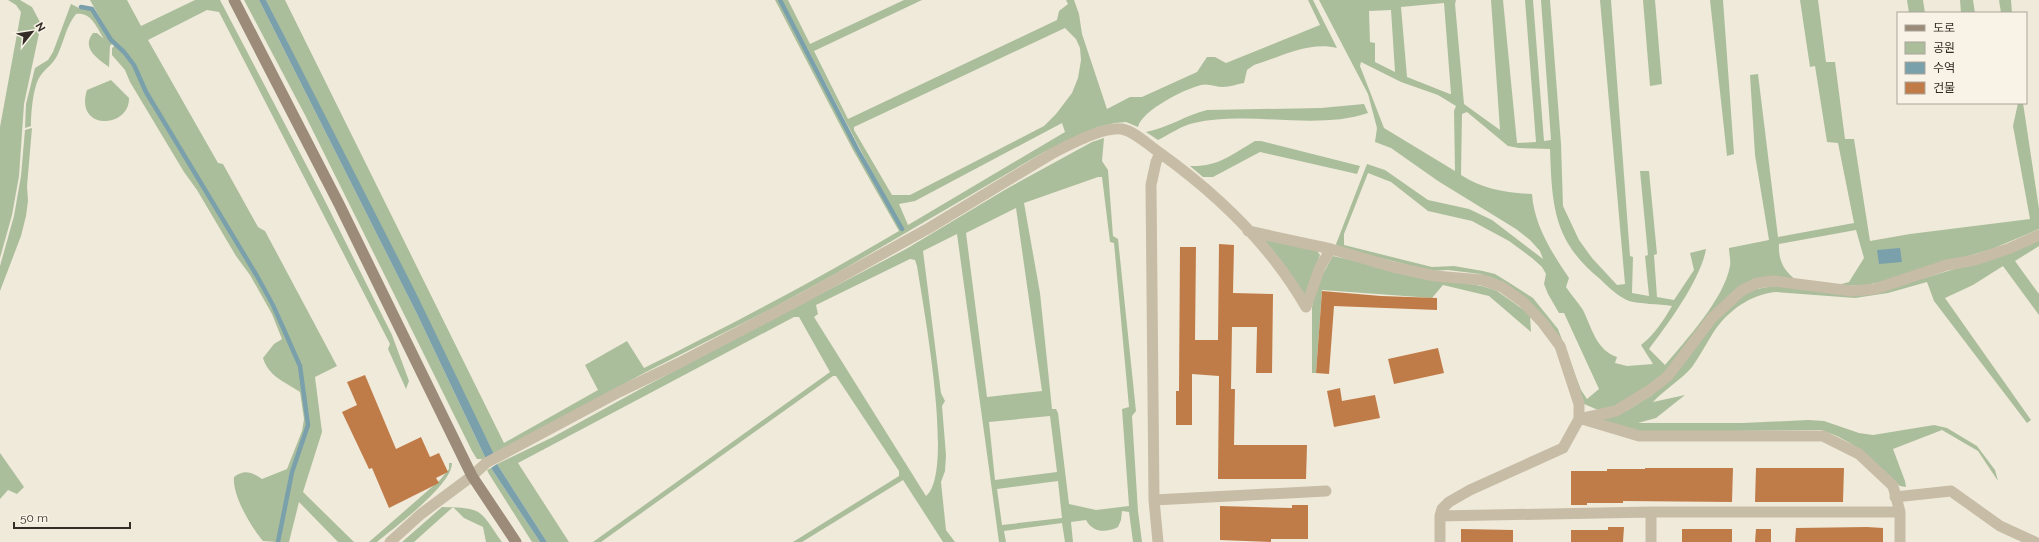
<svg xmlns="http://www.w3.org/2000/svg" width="2039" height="542" font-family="Raleway,'Noto Sans KR',sans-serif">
	<rect width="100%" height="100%" fill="#f0eada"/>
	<path fill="#abbe9b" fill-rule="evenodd" d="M8 0H20L32 7 41 24 24 104 19 176 12 215 0 258V127L21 12 16 5Z
		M90 0H127L141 26 195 0H220L323 197 392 335 409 381 406 389 388 349 390 344 219 12 207 10 148 40 218 163 223 164 258 227 265 231 337 366 315 377 322 432 303 492 354 542H338L299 502 289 542H280L293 472 309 425 301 366 275 304 258 275 147 91 135 65 125 51 112 39Z
		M244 0H259L417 314 486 459H477L472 451 305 115Z
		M266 0H285L504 443 598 390 585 365 627 341 644 368C731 325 816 280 899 231L853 150 775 0H779L856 149 903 231 782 0H788L810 44 904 0H922L814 51 848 119 1057 20 1059 11 1068 4 1066 0H1074L1079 14 1082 34 1107 109 1130 97H1142L1197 72 1207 57H1215L1226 63 1320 25 1308 0H1313L1337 48C1309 41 1281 57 1254 65L1247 70 1244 83C1237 84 1230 87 1223 87 1216 87 1208 83 1201 85 1185 89 1142 110 1138 127L1126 122 1115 123 1098 127 1044 152 837 273 773 308 646 372 494 454ZM1065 28 1076 39 1080 48 1081 60 1078 78 1072 93 1056 114 1044 126 910 195H892L854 130V127ZM1062 123 1065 132 908 225 899 204 915 201Z
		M1319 0H1456L1455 4 1464 104 1500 130 1491 0H1503L1517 143 1536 142 1525 0H1533L1544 141 1551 140 1541 0H1550L1561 144 1563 206 1579 240 1592 258 1617 285 1625 284 1600 0H1611L1630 256 1633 257 1632 293 1649 296 1645 256 1648 255 1640 171H1649L1657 254 1654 255 1657 297 1674 300 1694 270 1690 253 1706 249C1701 279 1668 324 1649 349L1665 365C1686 340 1724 299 1730 266 1731 261 1729 253 1729 248L1769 240 1755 155 1750 75 1758 74 1778 237 1854 223 1838 143 1827 142 1815 66 1810 67 1800 0H1818L1826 62H1835L1845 139H1854L1870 241 1910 234 2030 219 2013 126 2018 103H2023L2039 209V229L1992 249 1881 282 1866 285 1834 286 1849 282 1864 258 1856 230 1779 244C1778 260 1784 271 1796 280L1756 279 1656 382 1627 403 1598 410 1582 403 1565 357 1508 286 1493 278 1480 274 1448 270 1432 271 1337 247 1336 244 1338 239 1367 164 1385 170 1428 200 1469 209 1492 220 1543 259 1540 251 1530 240 1516 229 1438 181 1391 148 1375 142 1377 128 1368 94ZM1444 3 1451 94H1450L1407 77 1401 7ZM1391 10 1395 72 1375 62V43L1370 42 1369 11ZM1361 62 1401 82 1438 95 1456 106 1454 111 1455 171 1384 128 1360 66ZM1467 112 1508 146 1519 148 1550 149C1552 205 1553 241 1600 279 1608 287 1619 297 1629 301 1639 304 1660 304 1672 306 1663 321 1655 334 1641 345L1653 364 1627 366 1615 363 1617 357C1596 350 1592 328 1583 310 1578 302 1571 295 1566 287L1569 278C1552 253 1534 225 1532 194 1506 193 1483 189 1461 175L1462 114ZM1368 173 1391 182 1428 211 1472 221 1509 241 1532 258 1542 267 1546 274 1544 284 1548 294 1559 313H1564L1599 389 1587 399 1581 390 1558 329 1533 298 1508 282 1495 274 1483 271 1454 266 1432 267 1344 245V234Z
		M1643 0H1655L1662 84 1650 86Z
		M1710 0H1723L1734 154 1727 156Z
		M1907 0H1923L1925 13H1909Z
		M1960 0H1973L1975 13H1961Z
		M1999 0H2011L2012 13H2001Z
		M71 4 81 9 92 10 106 36 113 43 110 46 109 67C97 58 81 48 93 33H97L104 39C97 28 91 11 76 14 66 26 64 42 57 56 53 64 46 68 41 75 33 84 31 114 31 126L25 128 26 104 35 68 48 60 53 52Z
		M116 45 133 66 145 92 256 276 272 305 299 366 307 425 290 472 277 542 263 541C251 527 232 495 234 477 244 469 252 472 262 479L287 469 302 431 304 419 300 392C284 381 269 377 263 358L274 344 282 339 272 314 250 275 236 256 197 190 184 172 130 82 125 70 112 55V48Z
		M111 80 129 98C130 129 74 131 87 90Z
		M1364 104 1368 113C1316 131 1248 110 1194 123 1181 126 1170 134 1158 140L1146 132C1168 128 1186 115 1207 110L1321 108Z
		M32 128 27 186 28 201 26 216 21 236 0 291V266L14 216 21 176 25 130Z
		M1104 138 1102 161 1108 170 1113 236 1118 239 1136 411 1132 416 1138 511 1142 542H1133L1129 512 1122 511 1121 520 1118 527C1106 533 1093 533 1086 520L1071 522 1073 542H1065L1062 523 1004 531 1006 542H999L957 234 923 251 941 393 945 401 942 406 946 455 945 471 941 482 946 530 955 542H943L903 480 802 542H793L899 476V471L836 376H833L601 542H593L830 372 799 317H794L518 463 569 542H547L497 464 553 437 644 387 906 249 1008 188 1092 142ZM1098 177H1102L1110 242 1114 243 1129 407 1122 409 1129 506 1096 510 1069 504 1058 413 1056 409H1052L1040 293 1024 203ZM1016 208 1042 391 987 397 966 233ZM910 259 915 260 917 266C923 305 955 473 926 496L814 317 818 314 816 305ZM1050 416 1057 472 995 480 989 422ZM1058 481 1062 518 1002 525 997 489Z
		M1255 141H1261L1360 166 1357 174 1260 152 1213 177H1203L1190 166C1218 167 1231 155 1255 141Z
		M1259 236 1317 251 1320 255 1305 298Z
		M2039 238V246L2015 261 2039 294V315L2003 266 1973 285 1945 298 2031 420 2027 423 1934 301 1927 282 1888 293 1855 298 1776 292C1751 294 1727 311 1713 333 1706 344 1700 356 1692 367 1681 380 1665 389 1653 402L1685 395 1656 418 1638 423H1743L1808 420 1824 421 1859 433 1873 435 1934 425 1947 428 1977 446 1995 470 1998 481 1978 451 1942 430 1893 449 1905 481 1906 487 1900 486C1874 461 1856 441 1821 430L1637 432 1595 422 1628 410 1652 395 1717 316 1751 290 1779 285 1851 295 1928 277 1988 259Z
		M1333 256 1437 279 1482 286 1497 291 1524 310 1530 316 1531 332 1489 296 1443 285 1432 298 1322 290 1316 373H1312V307L1317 284Z
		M0 453 24 487 17 494 8 490 0 499Z
		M449 463H452C452 485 395 527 377 542H369L440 480 449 469Z
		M491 468 540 542H532L489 474 487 470Z
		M442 507C483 508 479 509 502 542H486L483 527 464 518 453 507 414 542H402Z"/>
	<path fill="#7aa0ac" d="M259 0H266L415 291 494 454 486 459 417 314Z
		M1900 248 1902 262 1879 264 1877 250Z
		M497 464 547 542H540L491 468Z"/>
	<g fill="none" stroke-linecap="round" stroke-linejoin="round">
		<path stroke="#7aa0ac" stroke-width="4.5" d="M780 0 857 149 902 229
			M81 7 92 9 111 40 124 52 134 65 146 92 257 276 273 305 300 366 308 425 292 472 278 542"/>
	</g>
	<path fill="#c07c48" d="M1219 244 1234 245 1233 293 1273 294 1272 373H1256L1257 327H1232L1231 389H1235L1234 445H1307L1306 479H1218L1219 376 1192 374V425H1176V391H1179L1180 247H1196L1195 340H1218Z
		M1322 291 1381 296 1437 298V310L1334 306 1329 374 1316 373Z
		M1438 348 1444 373 1394 384 1388 359Z
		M365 375 396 449 421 437 430 457 439 453 448 472 436 478 439 483 389 508 372 468 369 469 342 412 357 405 347 382Z
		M1340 388 1342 401 1375 395 1380 418 1334 427 1327 391Z
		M1645 468H1733L1732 502 1623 501V503H1587V505H1571V471H1607V469H1645Z
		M1756 468H1844L1843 502H1755Z
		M1292 505H1308V539H1271V542L1220 540V506L1292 508Z
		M1608 527H1624L1623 542H1571V530H1608Z
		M1867 527 1883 528V542H1795L1796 528Z
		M1461 529 1513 530V542H1461Z
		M1682 529H1732V542H1682Z
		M1756 529H1771V542H1755Z"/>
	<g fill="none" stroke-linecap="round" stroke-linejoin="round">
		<path stroke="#c7bca6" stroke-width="11" d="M1248 231 1331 249 1393 267 1435 276 1482 280 1502 287 1523 302 1542 322 1560 346 1579 404V419L1563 448 1470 490 1449 502 1442 509 1440 516V542
			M1579 419 1616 411 1650 390 1668 376 1712 318 1741 291 1757 283 1774 281 1852 291 1875 289 1947 265 1975 260 2008 249 2039 235
			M1582 419 1639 436H1823L1859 454 1893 486 1900 512V542
			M472 476 486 463 619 392 679 363 801 299 929 228 1053 153C1069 145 1104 126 1122 129 1136 132 1148 145 1160 153 1217 194 1271 246 1306 307L1320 267 1331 249
			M1895 497 1951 491 2000 526 2035 542
			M1154 500 1326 491
			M1440 516 1651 512H1900
			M1158 542 1154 500 1151 185 1156 162 1160 153
			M1651 542V512"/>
		<path stroke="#c7bca6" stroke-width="11" d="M390 542 421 514 472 476"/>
		<path stroke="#9b8b78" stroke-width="11" d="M234 0 339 204 472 476 516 542"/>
	</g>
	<rect x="1897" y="12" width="130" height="92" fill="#f8f3e6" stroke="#aaa49a"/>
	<rect x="1905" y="25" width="20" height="6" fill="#9b8b78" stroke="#aaa49a"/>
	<text x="1933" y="32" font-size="12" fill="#342d27">도로</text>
	<rect x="1905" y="42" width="20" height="12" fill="#abbe9b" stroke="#aaa49a"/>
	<text x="1933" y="52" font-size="12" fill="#342d27">공원</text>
	<rect x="1905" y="62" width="20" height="12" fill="#7aa0ac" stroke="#aaa49a"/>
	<text x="1933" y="72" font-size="12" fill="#342d27">수역</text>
	<rect x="1905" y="82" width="20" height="12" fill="#c07c48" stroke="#aaa49a"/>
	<text x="1933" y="92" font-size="12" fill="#342d27">건물</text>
	<g transform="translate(32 32) rotate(60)" stroke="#f8f3e6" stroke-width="3" paint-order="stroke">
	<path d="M0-3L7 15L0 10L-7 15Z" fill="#342d27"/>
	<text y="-6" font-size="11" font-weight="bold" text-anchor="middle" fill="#342d27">N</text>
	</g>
	<path d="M14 522v6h116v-6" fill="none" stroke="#342d27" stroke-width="2"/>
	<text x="20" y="522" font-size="12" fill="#342d27" stroke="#f8f3e6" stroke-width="3" paint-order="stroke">50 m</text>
</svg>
